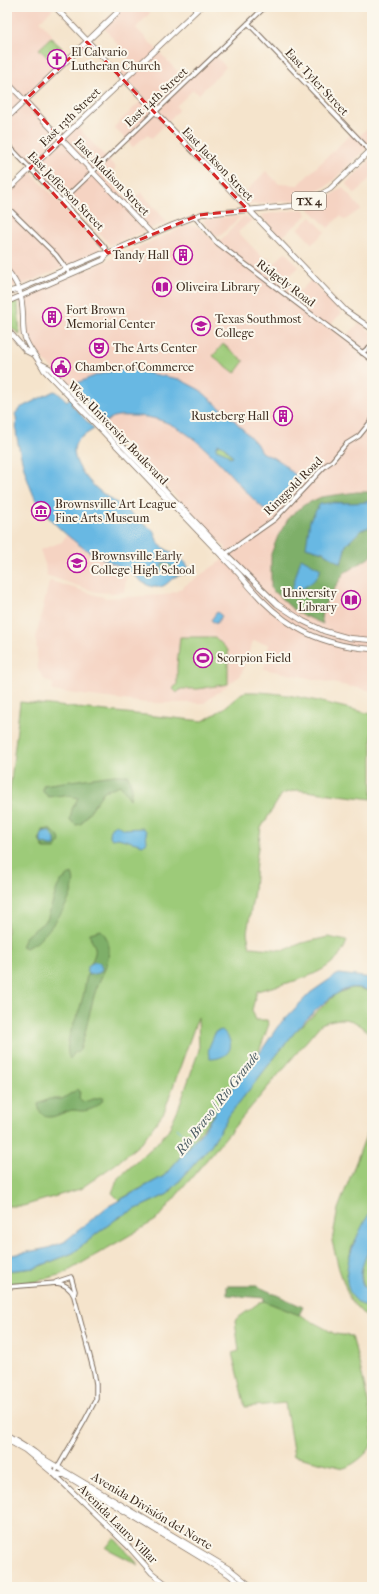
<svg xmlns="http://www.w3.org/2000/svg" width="379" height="1594" font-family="'IM FELL French Canon',serif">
	<rect width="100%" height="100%" fill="#fbf7ec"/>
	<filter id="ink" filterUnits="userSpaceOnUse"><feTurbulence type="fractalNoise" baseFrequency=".025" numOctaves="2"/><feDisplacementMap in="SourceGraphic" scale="8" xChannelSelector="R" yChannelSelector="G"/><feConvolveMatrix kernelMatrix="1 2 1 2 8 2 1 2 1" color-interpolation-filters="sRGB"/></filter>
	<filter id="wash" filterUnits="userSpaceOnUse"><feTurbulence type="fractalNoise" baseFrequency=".012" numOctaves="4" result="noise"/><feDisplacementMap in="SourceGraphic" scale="16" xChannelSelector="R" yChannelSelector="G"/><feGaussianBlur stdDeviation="0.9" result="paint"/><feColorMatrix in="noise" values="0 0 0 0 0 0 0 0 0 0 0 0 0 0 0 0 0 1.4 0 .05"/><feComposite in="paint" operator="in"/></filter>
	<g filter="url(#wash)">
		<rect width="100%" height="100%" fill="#f5e4cc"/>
		<path fill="#f5d3c2" d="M7 7H55L40 21 53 36 39 49 56 67 27 98 61 135 74 123 116 168 106 178 130 202 141 192 167 222 110 245 7 139Z
			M116 7H144L150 13 136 28 185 79 213 53 226 67 199 94 193 90 176 106 179 110 152 138 147 135 133 147 114 127 143 99 117 71 129 58 101 24 118 9Z
			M372 124V143L327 186 307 196 292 201 247 205 240 197 266 171 279 184 298 185 354 131 359 136Z
			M372 158V176L355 194 346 183Z
			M30 171 100 247V251L25 284 7 289V175L16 185Z
			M342 187 361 209 345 220 340 216 328 228 309 209V207L322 203Z
			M303 209 307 215 281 238 260 215Z
			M238 216 240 217 219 237 216 236 203 221 205 219Z
			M244 216 252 220 238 232 263 258H268L273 265 285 252 299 267 286 279 300 291 311 280 342 313 330 325 345 337 360 323 372 333V691L264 669 269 644 253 641 241 675 204 703H147L52 691 53 684 44 679 38 670 36 637 49 582 51 581 106 598 165 595 177 591 221 561 226 548 33 349 29 343 26 331 25 298 27 296 188 225 197 226 217 244Z
			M311 217 325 232 312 244 298 229Z
			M67 534 92 554 127 571 124 592 112 593 96 592 46 575 45 564 40 550 62 542Z"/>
		<path fill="#9dcb79" stroke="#6c7a4c" d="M51 38 62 48 49 59 39 49Z
			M16 301 18 303 20 335 7 324V305Z
			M223 344 244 361 235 373 213 356Z
			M219 444 224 446 233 457 230 458 216 449 215 446Z
			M162 563H166L177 569 167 572 161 567Z
			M180 637H215L228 650V684L198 689H181L177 693 173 689 177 684V666Z
			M246 692C288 691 331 705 372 714V799L297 790 282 794 261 828 256 861 254 891 247 933 250 947 285 950 302 943 328 937 347 941C336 976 288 982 257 991L252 1010 256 1020H267L269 1024 257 1057 188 1148 164 1176 119 1200 112 1193 118 1178 155 1145 168 1131 179 1107 199 1050 198 1017 164 1112 141 1143 117 1163 80 1189 23 1206H7V816L20 702 203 721 223 709 242 693Z
			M351 988H358L372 992V1037C357 1018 343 1015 321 1024L156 1220 63 1274 34 1282 7 1285V1271L35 1268 73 1253 99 1232 119 1217 168 1194 211 1145 230 1114 294 1033 336 994Z
			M372 1120V1209L351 1249 347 1274 349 1288 352 1295 372 1309V1319L366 1317 350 1300 339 1269 332 1241 338 1209Z
			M372 1240V1294C353 1281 364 1257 372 1240Z
			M265 1301 300 1315 335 1334 352 1336C357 1356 379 1432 370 1448 366 1455 352 1466 344 1468L294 1456 285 1403 245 1407 232 1353 239 1351 235 1320 260 1302Z
			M114 1538 139 1565 106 1548Z"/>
		<path fill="#7eaf69" stroke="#5c6c44" d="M357 492H372V501L359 504 333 502 306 547 323 552 341 564 346 545 361 530 372 526V556L344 573 325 604 321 617 323 624 296 612 271 589V554L278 536 290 516 304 505 321 497Z
			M114 775H128L132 787 130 799 120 785 104 791 81 824 76 825 70 820 72 809 78 798 64 795 49 797 43 792V785Z
			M49 829C59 835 64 840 55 849H44L39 840 42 830Z
			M72 873C81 892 51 929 37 942 34 944 29 946 26 948L21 946 26 936 47 920 57 888 61 881Z
			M101 930C106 935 110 944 109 952 108 968 98 981 94 996 89 1014 86 1032 80 1050L74 1053 70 1060C62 1041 76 1023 81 1004 85 992 85 979 89 968 91 963 94 958 95 953 97 945 90 943 90 933Z
			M78 1089 80 1091 79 1099 82 1102C90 1101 96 1097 104 1097 100 1106 93 1110 82 1111 79 1111 76 1110 73 1110 60 1112 42 1128 38 1104L49 1099H62Z
			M227 1286H257L303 1307 299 1315 264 1301V1298L227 1295Z"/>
		<path fill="#68b8e3" stroke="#527180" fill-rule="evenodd" d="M131 370 179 379 200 390 234 420 256 443 261 452 280 461 302 481 270 509H264C224 474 192 415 132 416 121 416 115 414 106 422L80 395 71 404 94 429C91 431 78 439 77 441 66 457 89 483 101 492 108 498 116 502 124 508 134 515 142 524 153 530 156 534 156 541 159 544 169 554 188 557 189 572 185 575 184 574 180 575 169 577 168 589 154 587 144 586 136 576 128 571 116 564 104 560 92 553 75 544 47 519 37 502 28 486 20 455 17 438 15 429 18 420 15 414L20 408 54 391 57 392 67 401 77 390 73 385C96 375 106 370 131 370ZM219 444 224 446 233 457 230 458 226 453 216 449V446ZM163 563H166L177 569 167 572 161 567Z
			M372 501V526L361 530 346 545 341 564 323 552 306 547 310 520 320 504C337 501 354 505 372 501Z
			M301 558 321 569C316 582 307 586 295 592L292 589Z
			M217 612 222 616 216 624 211 620Z
			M116 824 123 829 143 828 146 831 147 842 143 845 118 838 112 839 110 836 111 827Z
			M44 831 50 832 55 839V846H50L41 843V836Z
			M94 962 100 963 102 969 99 973 89 975 86 971 89 965Z
			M339 974 372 978V992C366 989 358 987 351 988 332 991 307 1019 294 1033L230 1114 211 1145 168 1194 119 1217 99 1232 73 1253 35 1268 7 1271V1256L48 1248 64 1242 107 1207 164 1176 202 1132 227 1095 257 1057 278 1026 310 993 333 977Z
			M222 1030C238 1044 230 1059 210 1059 205 1048 213 1042 215 1032Z
			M372 1209C372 1219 374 1231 372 1240 367 1259 350 1279 372 1294V1309C324 1295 356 1235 372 1209Z"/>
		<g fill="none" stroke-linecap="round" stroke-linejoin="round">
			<path stroke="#68b8e3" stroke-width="1" d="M176 1128 194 1142"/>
		</g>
	</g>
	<g filter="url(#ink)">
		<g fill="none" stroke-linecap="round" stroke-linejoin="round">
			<g stroke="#7c6b5b" stroke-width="5.5">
				<path id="minor" d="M248 23 372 153
					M7 144 93 234 104 246 108 253
					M62 201 265 7
					M7 207 56 255 70 274
					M194 216 216 242 372 360
					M362 353 372 345
					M224 555 275 519 325 466 332 461 346 444 359 436 372 420
					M56 1282 71 1277 75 1291 74 1295
					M7 1287 57 1283C65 1284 71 1289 74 1296L94 1372 96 1384V1399L84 1422 54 1474"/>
			</g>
			<g stroke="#7c6b5b" stroke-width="6">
				<path id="major" d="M55 7 346 311 372 329
					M7 82 152 234
					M7 118 123 7
					M7 191 200 7
					M7 270C20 286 22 295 23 316 23 322 23 329 24 335 28 349 38 358 44 370L239 574C276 621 311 645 372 649
					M7 292 20 289 101 254 108 253 173 225 202 214 292 206 312 199 330 189 372 149
					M7 302 103 260 108 253
					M7 329 26 351 32 354
					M41 364 49 368 226 554 277 604 303 621 324 631 349 638 372 640
					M7 1435C24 1445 45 1456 54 1474
					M7 1440 25 1450 54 1474 129 1547 152 1573 170 1587
					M39 1456 231 1570 252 1587
					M54 1474 65 1475 228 1574 244 1587"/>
			</g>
			<use href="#minor" stroke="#fff" stroke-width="3.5"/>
			<use href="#major" stroke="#fff" stroke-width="4.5"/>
		</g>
	</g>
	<path fill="none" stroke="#d62828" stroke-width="3" stroke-dasharray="8 5" stroke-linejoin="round" d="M87 42 248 210 199 215 108 253 30 168 62 139 25 100Z"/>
	<defs>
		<g id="church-ring" transform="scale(1)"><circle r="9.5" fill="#fbf7ec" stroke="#b5179e" stroke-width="1.5"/><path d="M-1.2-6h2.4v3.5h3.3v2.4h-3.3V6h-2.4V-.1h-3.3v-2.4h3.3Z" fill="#b5179e"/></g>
		<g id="building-ring" transform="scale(1)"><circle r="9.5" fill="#fbf7ec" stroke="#b5179e" stroke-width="1.5"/><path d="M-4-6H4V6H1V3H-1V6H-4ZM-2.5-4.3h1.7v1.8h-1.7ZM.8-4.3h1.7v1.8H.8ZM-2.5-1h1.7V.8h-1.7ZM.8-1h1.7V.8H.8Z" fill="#b5179e"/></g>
		<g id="library-ring" transform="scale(1)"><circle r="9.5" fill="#fbf7ec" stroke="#b5179e" stroke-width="1.5"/><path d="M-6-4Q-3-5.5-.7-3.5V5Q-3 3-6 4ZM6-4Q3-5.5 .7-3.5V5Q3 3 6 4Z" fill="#b5179e"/></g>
		<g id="school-ring" transform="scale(1)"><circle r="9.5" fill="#fbf7ec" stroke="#b5179e" stroke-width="1.5"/><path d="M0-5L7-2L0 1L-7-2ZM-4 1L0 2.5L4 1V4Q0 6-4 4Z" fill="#b5179e"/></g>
		<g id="theatre-ring" transform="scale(1)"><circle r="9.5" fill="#fbf7ec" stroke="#b5179e" stroke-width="1.5"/><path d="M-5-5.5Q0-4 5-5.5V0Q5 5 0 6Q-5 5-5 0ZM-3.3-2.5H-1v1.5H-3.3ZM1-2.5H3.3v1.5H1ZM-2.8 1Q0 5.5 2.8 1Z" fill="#b5179e"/></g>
		<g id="civic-ring" transform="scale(1)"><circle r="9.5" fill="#fbf7ec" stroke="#b5179e" stroke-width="1.5"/><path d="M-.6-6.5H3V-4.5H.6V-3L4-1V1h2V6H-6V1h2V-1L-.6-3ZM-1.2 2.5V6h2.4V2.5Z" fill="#b5179e"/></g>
		<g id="museum-ring" transform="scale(1)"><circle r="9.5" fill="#fbf7ec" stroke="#b5179e" stroke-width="1.5"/><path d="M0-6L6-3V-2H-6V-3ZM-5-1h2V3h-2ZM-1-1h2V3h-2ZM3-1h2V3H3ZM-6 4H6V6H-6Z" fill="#b5179e"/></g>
		<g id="stadium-ring" transform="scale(1)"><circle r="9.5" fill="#fbf7ec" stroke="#b5179e" stroke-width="1.5"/><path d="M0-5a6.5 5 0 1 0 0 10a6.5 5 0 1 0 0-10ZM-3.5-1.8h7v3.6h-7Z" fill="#b5179e"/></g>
	</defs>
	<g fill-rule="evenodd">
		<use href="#church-ring" x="57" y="59"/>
		<use href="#building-ring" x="183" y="255"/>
		<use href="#library-ring" x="162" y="287"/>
		<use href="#building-ring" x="52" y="317"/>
		<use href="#school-ring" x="201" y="326"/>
		<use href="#theatre-ring" x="99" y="348"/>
		<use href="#civic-ring" x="61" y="367"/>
		<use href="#building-ring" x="283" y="416"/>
		<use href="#museum-ring" x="41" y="511"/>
		<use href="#school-ring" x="77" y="563"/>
		<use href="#library-ring" x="351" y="600"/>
		<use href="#stadium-ring" x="203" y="658"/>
	</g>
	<g text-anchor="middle" stroke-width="4" stroke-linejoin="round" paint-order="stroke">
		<rect fill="#fbf7ec" stroke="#75685c" stroke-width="1" x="292" y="192" width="34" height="18" rx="3"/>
		<g font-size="11" font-weight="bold" fill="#3b2a1e">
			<text x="309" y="205">TX 4</text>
		</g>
		<g font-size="12" fill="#3b2a1e" stroke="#fbf7ec" text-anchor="start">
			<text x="71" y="56">El Calvario<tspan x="71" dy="14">Lutheran Church</tspan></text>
			<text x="169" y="259" text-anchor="end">Tandy Hall</text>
			<text x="176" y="291">Oliveira Library</text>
			<text x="66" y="314">Fort Brown<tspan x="66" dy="14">Memorial Center</tspan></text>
			<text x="215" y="323">Texas Southmost<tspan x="215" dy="14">College</tspan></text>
			<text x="113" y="352">The Arts Center</text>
			<text x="75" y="371">Chamber of Commerce</text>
			<text x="269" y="420" text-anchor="end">Rusteberg Hall</text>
			<text x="55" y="508">Brownsville Art League<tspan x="55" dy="14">Fine Arts Museum</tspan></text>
			<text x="91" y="560">Brownsville Early<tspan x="91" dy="14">College High School</tspan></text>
			<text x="337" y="597" text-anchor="end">University<tspan x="337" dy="14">Library</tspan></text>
			<text x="217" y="662">Scorpion Field</text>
		</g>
		<g font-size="12" fill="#3b2a1e" stroke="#fbf7ec">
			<text transform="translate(317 82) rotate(47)" y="4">East Tyler Street</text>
			<text transform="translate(156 97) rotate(-43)" y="4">East 14th Street</text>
			<text transform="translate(70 117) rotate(-44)" y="4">East 13th Street</text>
			<text transform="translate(218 164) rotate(46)" y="4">East Jackson Street</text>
			<text transform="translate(112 177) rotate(46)" y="4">East Madison Street</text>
			<text transform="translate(66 191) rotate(46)" y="4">East Jefferson Street</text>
			<text transform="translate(286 283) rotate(37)" y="4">Ridgely Road</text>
			<text transform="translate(118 433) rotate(46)" y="4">West University Boulevard</text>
			<text transform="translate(293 486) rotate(-45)" y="4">Ringgold Road</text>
			<text transform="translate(152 1511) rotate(31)" y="4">Avenida División del Norte</text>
			<text transform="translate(118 1524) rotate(45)" y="4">Avenida Lauro Villar</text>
		</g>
		<g font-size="13" font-style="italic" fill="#4b5c63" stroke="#fbf7ec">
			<text transform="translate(217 1103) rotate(-52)" y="5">Río Bravo / Rio Grande</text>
		</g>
	</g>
	<rect width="379" height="1594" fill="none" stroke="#fbf7ec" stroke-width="24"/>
</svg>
